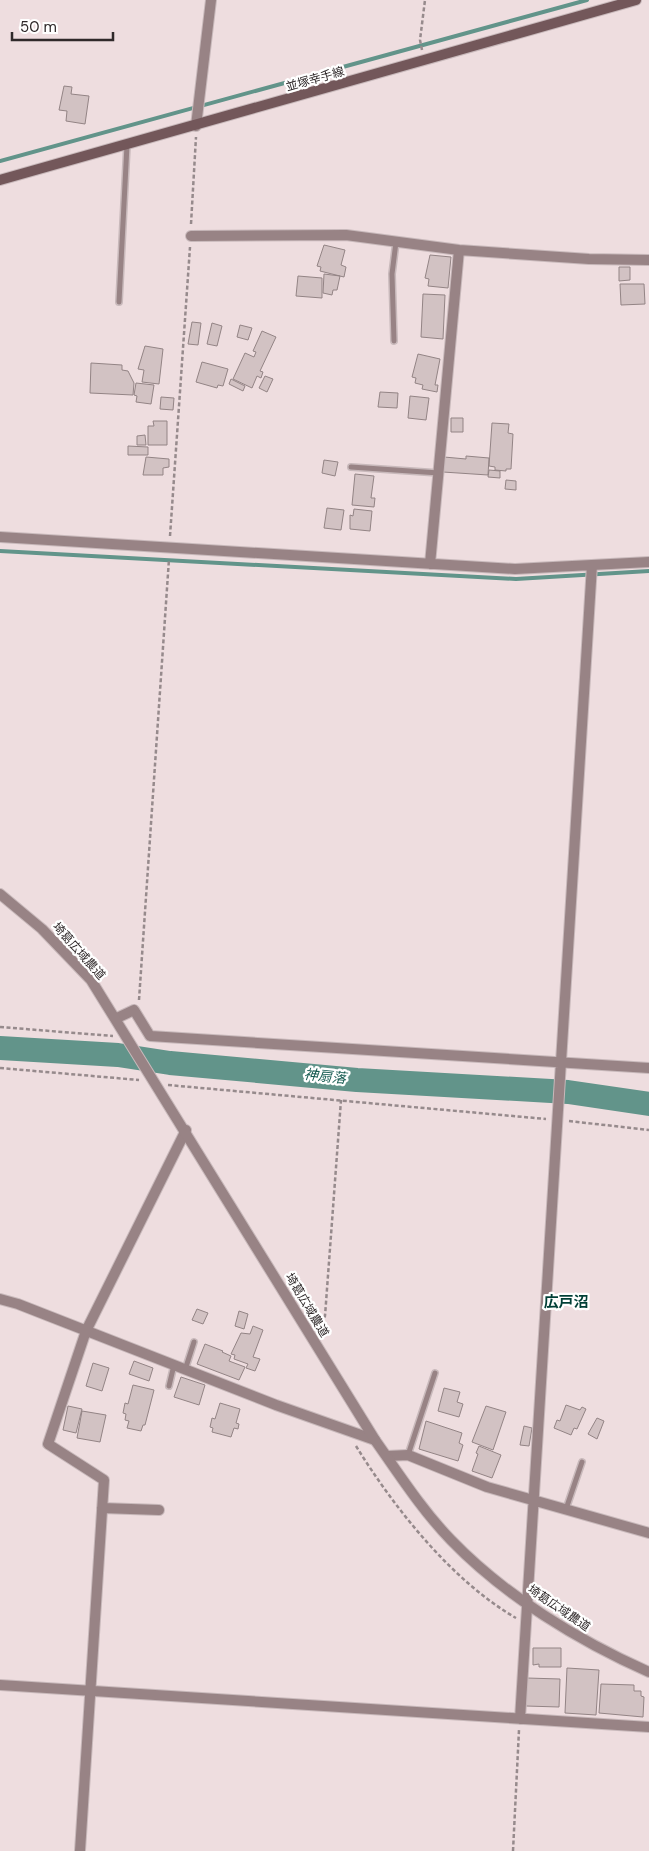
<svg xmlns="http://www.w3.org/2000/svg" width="649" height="1851" font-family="'DM Sans','Noto Sans JP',sans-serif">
	<rect width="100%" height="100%" fill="#eedddf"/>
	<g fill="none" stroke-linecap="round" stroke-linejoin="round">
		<path stroke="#62948a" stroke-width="4" d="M0 161 587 0
			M0 551 516 579 649 571"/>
		<path stroke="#62948a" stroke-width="24" d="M0 1048 118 1055 170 1063 357 1080 568 1092 649 1104"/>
	</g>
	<path fill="#d2c2c3" stroke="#938485" d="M64 86 72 87 71 94 89 96 85 124 66 121 67 111 59 110Z
		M324 245 345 250 341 265 346 267 344 277 320 271 321 267 317 266Z
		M430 255 451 257 448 288 428 286 429 279 425 278Z
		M619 267H630V280L619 281Z
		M324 274 340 276 337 290H333L332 295 323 293Z
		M298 276 322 278V298L296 296Z
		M620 284H644L645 304 621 305Z
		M423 294 445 295 443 339 421 337Z
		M192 322 201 323 198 345 188 344Z
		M212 323 222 326 217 346 207 344Z
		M240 325 252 328 248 340 237 337Z
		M262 331 276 337 260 371 263 372 261 378 257 376 252 388 233 379 245 353 254 357 256 352 253 351Z
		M145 346 163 349 159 384 142 382 144 370 138 369Z
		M418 354 440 359 435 385H438L437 392 422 389 423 385 415 383 416 378 412 377Z
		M202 362 228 369 223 386 218 385 217 388 196 382Z
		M91 363 122 365V370L128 371 134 383 133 395 90 393Z
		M265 376 273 379 267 392 259 388Z
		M231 379 245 386 243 391 229 384Z
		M136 383 154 385 151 404 136 402 137 396 134 395Z
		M380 392 398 393 397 408 378 407Z
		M410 396 429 398 426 420 408 418Z
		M161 397 174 398 173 410 160 409Z
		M451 418H463V432H451Z
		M153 421H167V445H148V426H154Z
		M492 423 509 424 508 433 513 434 511 469H506V471L495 470V467L489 466Z
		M145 435 146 445H137V436Z
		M128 446 148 447V455H128Z
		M466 456 489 458 488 475 443 472 444 457 466 459Z
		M146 457 169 459V467L163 468V475H143Z
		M324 460 338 462 335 476 322 473Z
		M489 470 500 471V478L488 477Z
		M355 474 374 476 371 498H375L374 507 352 505Z
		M506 480 516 481V490L505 489Z
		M327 508 344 510 341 530 324 528Z
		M354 509 372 511 370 531 350 529V515L353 516Z
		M197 1309 208 1313 203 1324 192 1320Z
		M239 1311 248 1314 244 1329 235 1326Z
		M253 1326 263 1330 253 1357 260 1359 255 1371 246 1368 248 1364 234 1359 235 1355 231 1354 241 1333 250 1334Z
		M205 1344 223 1351 222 1352 231 1356 229 1361 245 1367 239 1380 197 1364Z
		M134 1361 153 1368 149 1381 129 1374Z
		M93 1363 109 1368 102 1391 86 1386Z
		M181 1377 205 1385 199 1405 174 1397Z
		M133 1385 154 1390 145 1425H143L141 1431 127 1428 129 1421 125 1420 126 1414 123 1413 125 1403 128 1404Z
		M444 1388 460 1392 457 1402 463 1404 459 1417 438 1411Z
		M220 1403 240 1409 236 1423 239 1424 238 1429 234 1428 231 1437 212 1432 213 1428 210 1427 212 1418 215 1419Z
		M566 1405 580 1410 582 1407 586 1409 577 1429 574 1428 571 1435 554 1428 557 1420 560 1421Z
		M68 1406 82 1409 76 1433 63 1430Z
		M486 1406 506 1412 493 1450 472 1442Z
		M82 1411 106 1415 100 1442 77 1438Z
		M597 1418 604 1421 597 1439 588 1434Z
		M426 1421 462 1433 459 1443 463 1445 458 1461 419 1449Z
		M524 1426 532 1428 529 1446 520 1445Z
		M479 1446 501 1455 492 1478 472 1471 478 1454 476 1453Z
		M533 1648H561V1667H539V1664L533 1665Z
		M567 1668 599 1670 596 1715 565 1713Z
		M527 1678 560 1679 559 1707 526 1706Z
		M601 1684 634 1685V1691H641V1696L644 1697 643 1717 599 1713Z"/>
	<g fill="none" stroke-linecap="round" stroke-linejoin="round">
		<g stroke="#c8b9bb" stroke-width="8">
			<path id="service" d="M119 302 127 145
				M394 341 392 274 396 242
				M351 467 439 473
				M185 1370 194 1342
				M169 1386 174 1365
				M408 1455 435 1373
				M566 1509 582 1462"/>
		</g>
		<g stroke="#c8b9bb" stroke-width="12">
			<path id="minor" d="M196 126 211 0
				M191 236 346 235 459 250 589 259 649 260
				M0 537 515 569 649 562
				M430 564 459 250
				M117 1018 134 1010 150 1036 649 1068
				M0 1299 18 1304 276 1405 375 1440
				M387 1456 408 1455 487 1487 649 1533
				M102 1508 159 1510
				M0 1685 649 1727
				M520 1719 592 565
				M80 1851 104 1480 48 1444 86 1331 186 1130"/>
		</g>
		<g stroke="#c8b9bb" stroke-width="12">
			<path id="tertiary" d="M0 894 42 929 91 980 375 1440C399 1474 422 1510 451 1540 505 1596 579 1641 649 1672"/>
		</g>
		<g stroke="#c8b9bb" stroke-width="12">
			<path id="secondary" d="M0 180 636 0"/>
		</g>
		<path stroke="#968a8c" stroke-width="2.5" stroke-dasharray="4 2.5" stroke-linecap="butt" d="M422 50 420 40 425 0
			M191 224 196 137
			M170 536 190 247
			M139 1000 169 559
			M0 1027 113 1036
			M0 1068 139 1080
			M168 1085 546 1119
			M569 1121 649 1130
			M321 1330 325 1316 341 1100
			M356 1446C395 1509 452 1581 516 1618
			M513 1851 519 1730"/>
		<use href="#service" stroke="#988385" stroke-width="5"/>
		<use href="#minor" stroke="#988385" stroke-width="10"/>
		<use href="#tertiary" stroke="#988385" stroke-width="10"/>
		<use href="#secondary" stroke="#73575a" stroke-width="10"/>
	</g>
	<g text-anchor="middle" stroke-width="4.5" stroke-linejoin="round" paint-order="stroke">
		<g font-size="12" fill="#2f292a" stroke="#fff">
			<text transform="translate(315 79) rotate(-16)" y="4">並塚幸手線</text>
			<text transform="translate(79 951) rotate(48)" y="4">埼葛広域農道</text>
			<text transform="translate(307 1305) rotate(59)" y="4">埼葛広域農道</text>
			<text transform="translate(559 1608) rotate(34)" y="4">埼葛広域農道</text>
		</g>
		<g font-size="14" font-style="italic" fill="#195d53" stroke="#fff">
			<text transform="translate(325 1076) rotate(6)" y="5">神扇落</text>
		</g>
		<g font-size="15" font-weight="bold" fill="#003f36" stroke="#fff">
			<text x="566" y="1307">広戸沼</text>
		</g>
	</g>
	<path d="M12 32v8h101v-8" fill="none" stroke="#2f292a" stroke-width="2.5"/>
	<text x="20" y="32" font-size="15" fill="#2f292a" stroke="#ffffff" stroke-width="4" paint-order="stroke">50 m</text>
</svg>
